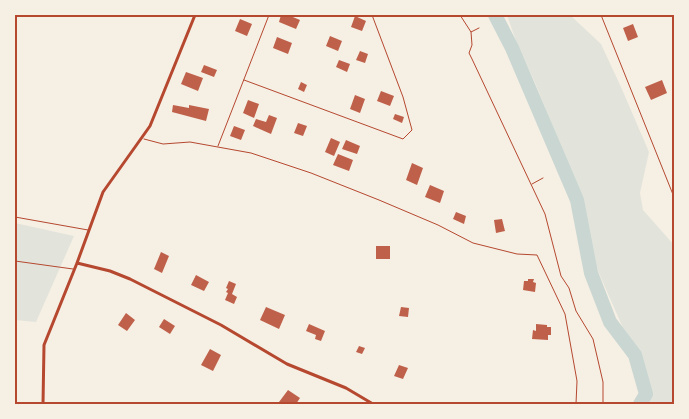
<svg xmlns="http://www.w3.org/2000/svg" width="689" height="419" font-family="Montserrat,sans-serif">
	<rect width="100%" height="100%" fill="#f6efe4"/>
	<path fill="#e2e4dc" d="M507 15H570L601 44 621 87 649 152 640 193 643 210 674 245V404H645L647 385 635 347 623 328 594 262 588 228 560 144 536 85 516 41Z
		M15 223 74 236 36 322 15 320Z"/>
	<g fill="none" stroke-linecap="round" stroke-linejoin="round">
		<path stroke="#c9d6d2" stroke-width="14" d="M495 15 512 48 577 200 591 273 610 322 635 355 646 394 640 404"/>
	</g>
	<path fill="#bf614a" d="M281 15H288L300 20 296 29 279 22Z
		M355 16 366 21 362 31 351 27Z
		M240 19 252 24 247 36 235 31Z
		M633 24 638 37 628 41 623 28Z
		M330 36 342 41 338 51 326 46Z
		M277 37 292 43 288 54 273 48Z
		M360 51 368 54 365 63 356 60Z
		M339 60 350 64 347 72 336 67Z
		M204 65 217 70 214 77 201 72Z
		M186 72 203 78 198 91 181 84Z
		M662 80 667 93 651 100 645 87Z
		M301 82 307 85 304 92 298 89Z
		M381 91 394 96 390 106 377 101Z
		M355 95 365 99 360 113 350 109Z
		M248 100 259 104 254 118 243 113Z
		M173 105 189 108V105L209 109 206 121 172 112Z
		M395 114 404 117 402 123 393 119Z
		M269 115 277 118 271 134 253 126 256 119 266 122Z
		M298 123 307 126 303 136 294 133Z
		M234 126 245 130 241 140 230 136Z
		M331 138 340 142 334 156 325 152Z
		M346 140 360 146 357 154 342 149Z
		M338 154 353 160 349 171 333 165Z
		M412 163 423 168 417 185 406 180Z
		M430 185 444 191 440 203 425 197Z
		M456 212 466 216 464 224 453 219Z
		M502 219 505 231 496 233 494 220Z
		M376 246H390V259H376Z
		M161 252 169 256 162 273 154 269Z
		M196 275 209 282 204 291 191 285Z
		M528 279H534L533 282 536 283 535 292 523 290 524 281H528Z
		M229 281 236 284 232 294 237 297 234 304 225 300 228 293 226 292 228 289 226 288Z
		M266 307 285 315 279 329 260 320Z
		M401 307 409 308 408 317 399 316Z
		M126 313 135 320 127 331 118 325Z
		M164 319 175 326 170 334 159 327Z
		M309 324 325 331 321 341 315 339 316 335 306 331Z
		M536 324 547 325V327H551V335H548V340L532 339 533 330 536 331Z
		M359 346 365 348 362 354 356 352Z
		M210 349 221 355 213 371 201 365Z
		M399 365 408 368 403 379 394 376Z
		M288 390 300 398 296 404H282L279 402Z"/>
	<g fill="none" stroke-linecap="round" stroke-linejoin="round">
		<path stroke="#b5482f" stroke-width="1" d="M460 15 471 32 479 28
			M471 32 472 45 469 53 472 59 545 214 561 276 569 288 576 311 593 339 603 382V404
			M532 184 543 178"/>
		<path stroke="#b5482f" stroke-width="1" d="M601 15 674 197
			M244 80 403 139 412 130 403 97 372 15
			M144 139 163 144 190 142 251 153 311 173 379 200 438 225 473 243 517 254 537 255 565 314 577 381 576 404
			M218 146 269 15
			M15 217 88 230
			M15 261 73 269"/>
		<path stroke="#b5482f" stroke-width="3" d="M77 263 103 192 150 126 195 15
			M43 404 44 345 77 263 110 271 130 279 221 325 287 364 346 388 373 404"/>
	</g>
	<rect width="689" height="419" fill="none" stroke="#f6efe4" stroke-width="32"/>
	<rect x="16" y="16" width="657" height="387" fill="none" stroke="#b5482f" stroke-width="2"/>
</svg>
